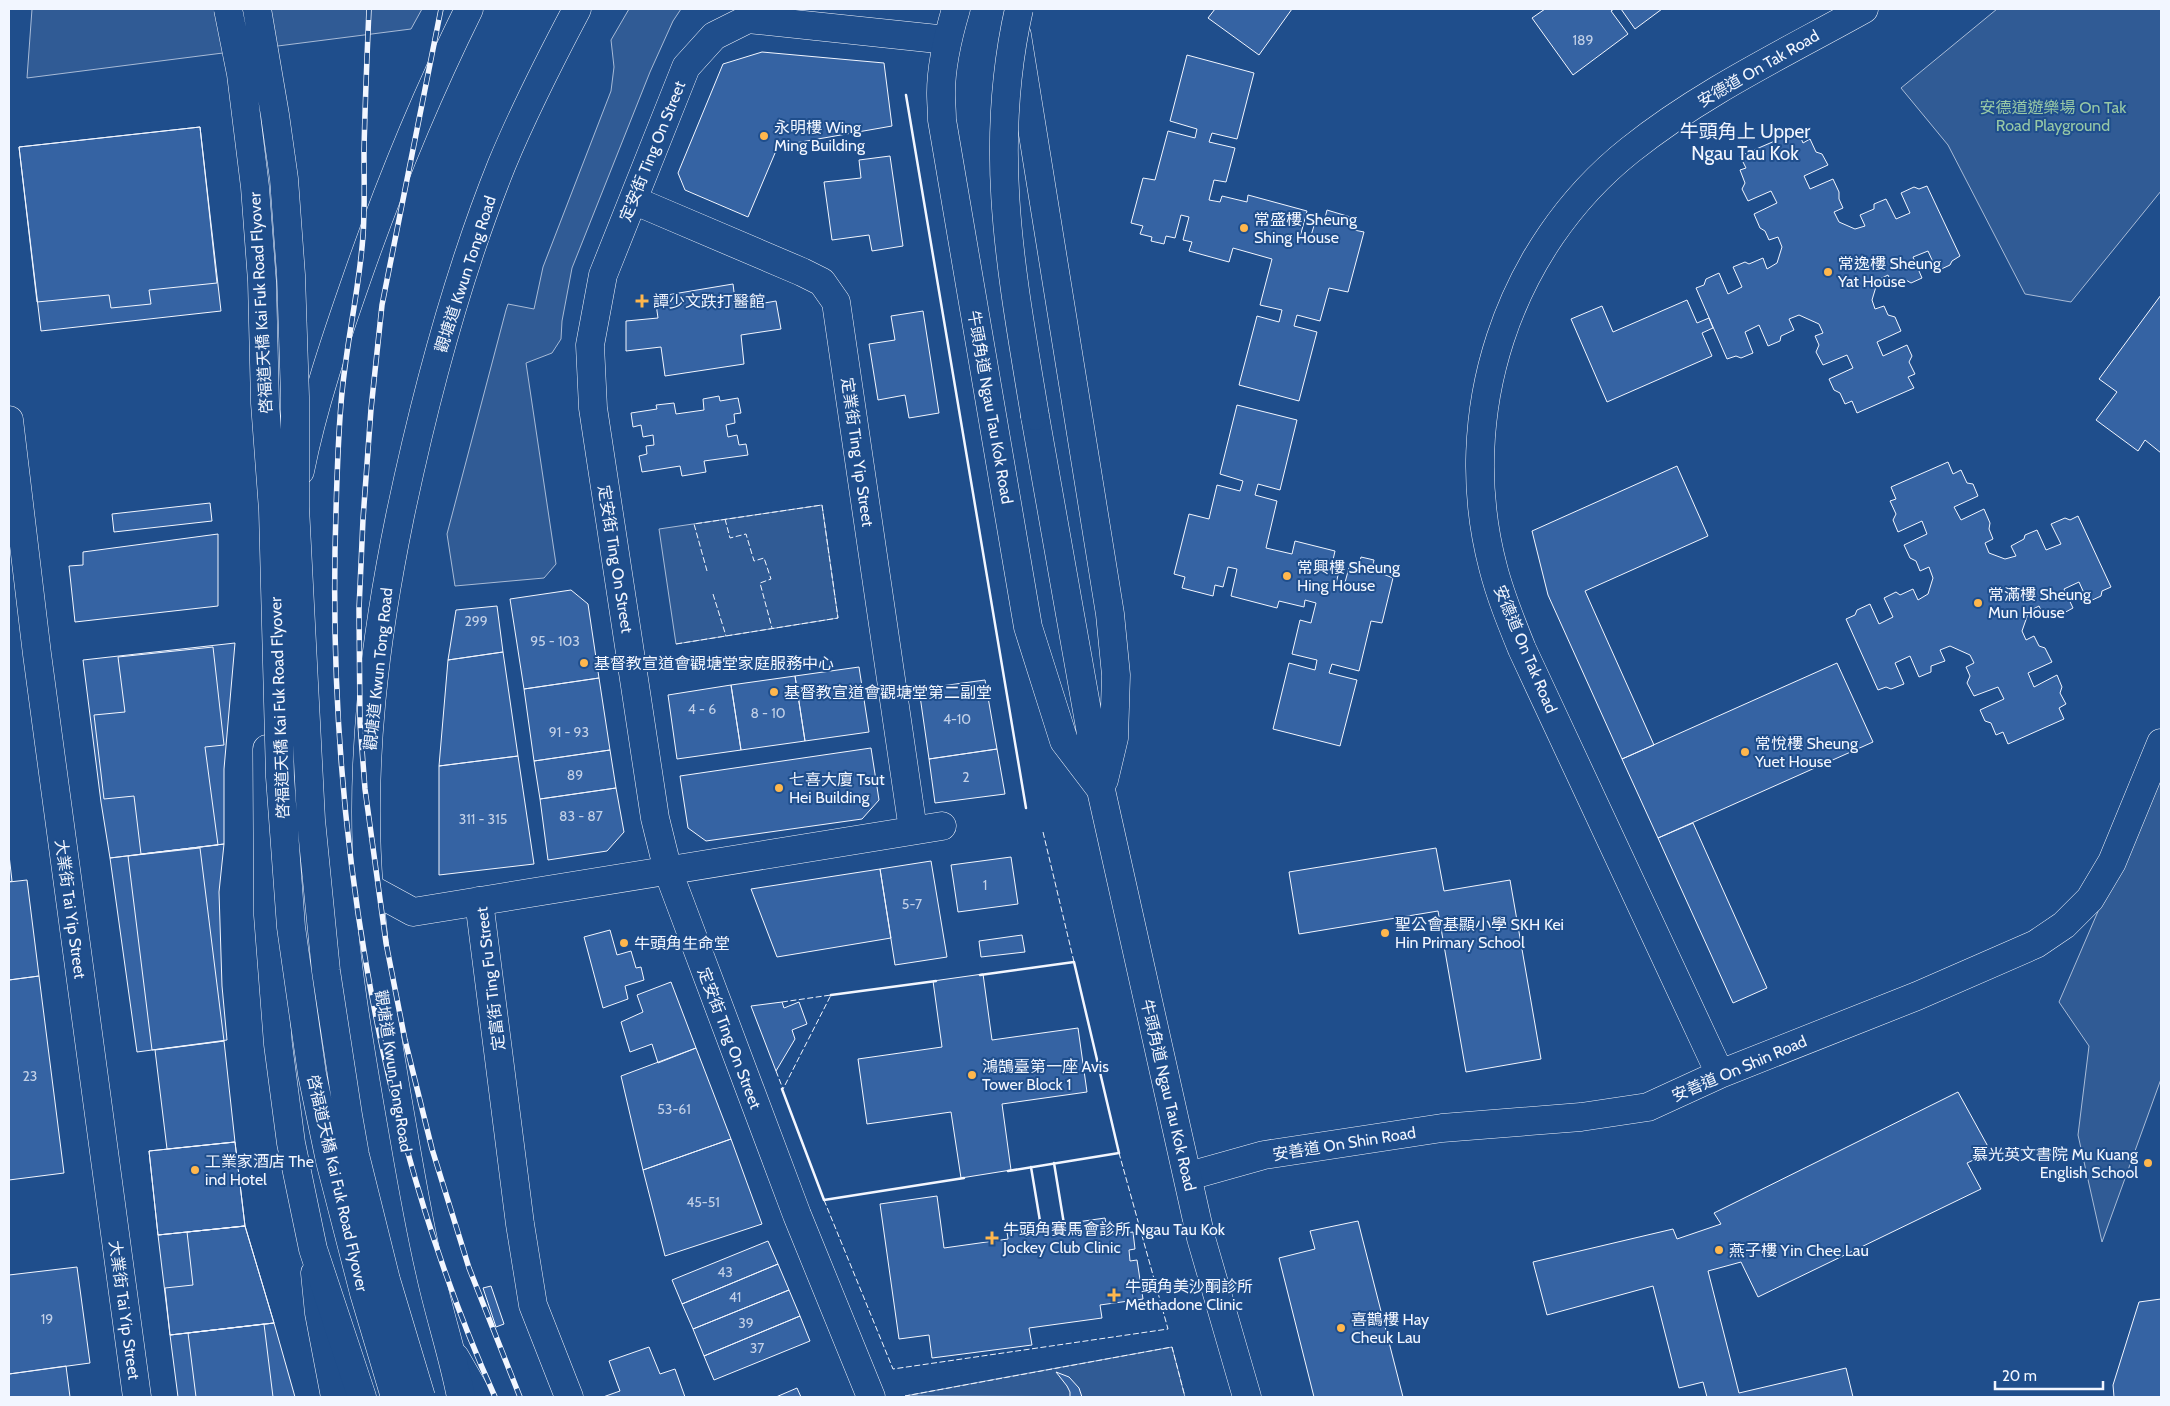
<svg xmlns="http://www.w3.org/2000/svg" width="2170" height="1406" font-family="Cabin,'Noto Sans TC',sans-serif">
	<rect width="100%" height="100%" fill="#1f4e8c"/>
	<path fill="#305b95" stroke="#a8bbd7" d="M32 9H422L411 29 27 78Z
		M629 9H681L673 21 650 72 572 268 562 321 561 339 552 353 526 363 556 564 544 578 455 586 447 534 506 310 508 304 534 309 543 267 611 91 614 67 611 40Z
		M1997 9H2161V191L2071 302 2025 294 1948 145 1901 88Z
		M822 505 838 618 676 644 659 529Z
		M2161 765V1079L2102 1242 2078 1135 2089 1046 2059 1002Z
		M1172 1347 1185 1397 905 1396 996 1379Z"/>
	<path fill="#3563a3" stroke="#f2f6ff" d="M1215 9H1292L1259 55 1208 18Z
		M1545 9H1614L1611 11 1628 34 1573 75 1532 18Z
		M1621 9H1662L1635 29Z
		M762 52 884 63 892 126 778 146 748 217 685 190 678 173 723 64Z
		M1187 55 1254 73 1237 139 1212 133 1209 142 1235 148 1226 182 1214 180 1209 200 1220 202 1222 196 1247 202 1248 195 1307 211 1300 237 1310 239 1316 219 1324 222 1327 210 1357 219 1354 230 1364 232 1348 292 1329 288 1320 321 1297 315 1294 326 1317 332 1299 401 1239 385 1257 316 1279 322 1282 310 1260 305 1272 259 1233 248 1229 262 1189 251 1192 242 1183 240 1189 217 1181 215 1175 238 1166 236 1164 244 1151 241 1152 237 1140 234 1143 226 1131 223 1143 178 1155 180 1168 131 1195 138 1197 129 1170 121Z
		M200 127 221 311 41 331 19 147Z
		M200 127 217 283 149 290 151 304 111 308 109 295 37 302 19 147Z
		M1798 131 1803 143 1810 139 1816 152 1822 154 1828 165 1804 176 1810 189 1833 179 1839 192V199L1843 208 1834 212 1839 222 1855 229 1865 226 1860 215 1874 209V204L1886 199 1896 219 1910 213 1901 193 1914 187 1919 189 1927 186 1960 256 1952 261 1950 265 1937 271 1928 251 1913 257 1922 278 1911 283 1906 280 1893 286 1888 275 1878 280 1872 300 1875 309 1884 306 1888 315 1895 317 1901 331 1877 342 1883 356 1907 345 1912 356 1909 362 1915 374 1908 377 1914 388 1857 413 1852 401 1845 404 1840 393 1834 390 1829 379 1853 368 1847 355 1823 365 1816 352 1819 345 1815 336 1823 333 1819 324 1799 315 1789 319 1794 330 1781 336 1780 341 1768 346 1759 325 1745 332 1753 353 1741 358 1736 356 1727 359 1696 288 1704 285 1706 279 1719 273 1728 294 1742 287 1733 267 1745 262 1749 264 1763 258 1767 269 1777 263 1782 247 1778 237 1769 240 1765 231 1760 228 1754 214 1777 203 1771 191 1748 201 1742 189 1745 183 1740 170 1746 168 1740 156Z
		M890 156 903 246 872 251 869 235 832 240 824 182 861 178 859 160Z
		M733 284 736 308 776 301 781 329 741 335 744 364 665 376 661 347 626 351V321L658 318 655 297Z
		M2161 295V453L2145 440 2138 451 2096 420 2117 392 2099 379Z
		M1687 300 1697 323 1709 318 1713 328 1702 333 1712 356 1607 402 1571 319 1602 306 1613 332Z
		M923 311 939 413 909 418 905 395 878 400 869 344 895 340 891 316Z
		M719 396 720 401 738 398 741 413 734 414 735 423 726 425 728 437 737 435 739 445 746 444 748 455 704 461 706 472 682 476 680 466 642 472 639 456 647 454 646 446 654 445 653 435 643 437 641 425 633 427 631 413 657 409 656 405 674 403 676 414 704 410 703 399Z
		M1237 405 1297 420 1280 490 1258 484 1255 495 1277 501 1266 548 1292 554 1295 541 1335 551 1333 560 1341 562 1336 584 1344 586 1350 564 1359 566 1361 557 1374 560 1373 564 1384 567 1383 574 1393 578 1382 623 1371 621 1359 671 1332 664 1329 673 1357 680 1340 746 1273 729 1289 663 1315 670 1317 660 1292 654 1300 620 1311 623 1316 603 1305 600 1304 607 1279 601 1277 608 1231 596 1237 569 1228 567 1223 587 1215 585 1213 596 1182 588 1185 577 1174 574 1189 514 1209 519 1217 485 1240 491 1243 481 1220 474Z
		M1948 462 1953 474 1961 470 1967 483 1973 484 1978 496 1954 507 1961 520 1984 509 1990 523 1989 529 1993 539 1985 543 1989 553 2005 559 2016 556 2011 546 2024 539 2025 535 2037 530 2046 550 2061 544 2051 524 2065 518 2070 520 2078 516 2111 587 2102 591 2101 596 2088 602 2079 582 2064 589 2073 608 2062 614 2057 611 2044 617 2039 606 2029 611 2022 631 2026 640 2034 636 2039 646 2045 648 2052 662 2028 673 2034 687 2057 675 2062 687 2060 693 2066 704 2059 708 2064 719 2008 744 2003 732 1996 735 1991 723 1985 721 1980 710 2004 699 1998 687 1974 696 1967 683 1970 676 1966 667 1974 663 1970 655 1950 646 1940 650 1945 661 1931 666V672L1919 677 1910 656 1895 663 1904 684 1891 689 1886 687 1878 690 1846 619 1855 615 1857 610 1870 604 1879 624 1893 617 1884 598 1896 592 1900 595 1913 589 1918 600 1928 594 1933 578 1929 567 1920 571 1916 561 1910 558 1904 545 1927 534 1922 521 1898 532 1893 520 1896 514 1890 501 1896 499 1891 487Z
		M1677 466 1708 536 1585 591 1654 745 1622 759 1548 595 1532 531Z
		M210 503 212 521 114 532 112 514Z
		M218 534V606L75 622 69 566 83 565V552Z
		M571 590 588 604 599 678 524 689 510 599Z
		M497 606 503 652 448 660 456 610Z
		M235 643 224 769V844L110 858 101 802 83 660Z
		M213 647 224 745 205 747 218 845 141 854 134 796 104 799 94 715 125 712 118 657Z
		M503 652 518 756 439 766 448 660Z
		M1837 663 1873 742 1658 838 1622 759Z
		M859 667 869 732 805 741 795 676Z
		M795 676 805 741 741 750 731 685Z
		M599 678 610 750 534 761 524 689Z
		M985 680 997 749 929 759 919 689Z
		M731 685 741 750 677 759 668 695Z
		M871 748 879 800 862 819 706 841 688 828 680 776Z
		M997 749 1005 794 935 803 929 759Z
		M610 750 616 788 540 799 534 761Z
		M518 756 534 864 439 875V766Z
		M616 788 624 832 607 851 548 860 540 799Z
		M1693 823 1767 988 1733 1003 1658 838Z
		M224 844 219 892 222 986 227 1040 137 1052 110 858Z
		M200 848 224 1041 152 1050 128 856Z
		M1436 848 1444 891 1510 880 1541 1059 1466 1072 1438 911 1299 934 1289 872Z
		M9 855 12 881 9 882Z
		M1011 857 1018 904 958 912 951 865Z
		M931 861 947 957 895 965 880 869Z
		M880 869 891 938 777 957 751 889Z
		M27 880 39 976 9 980V882Z
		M610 930 617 955 631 951 636 968 641 967 644 980 625 986 628 999 603 1008 584 937Z
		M1022 935 1025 952 981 957 979 941Z
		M983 974 992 1040 1078 1028 1087 1092 1002 1104 1011 1170 961 1178 951 1112 867 1124 858 1059 942 1047 933 981Z
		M39 976 64 1173 9 1180V980Z
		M671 982 696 1048 658 1063 652 1044 630 1052 621 1022 643 1012 637 995Z
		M782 1002 784 1008 799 1002 807 1024 792 1030 795 1039 776 1071 751 1006Z
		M224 1041 235 1142 167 1149 155 1050Z
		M696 1048 731 1139 643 1170 621 1076Z
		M1958 1092 1991 1152 1967 1163 1981 1189 1758 1297 1741 1262 1708 1271 1739 1393 1846 1368 1853 1397H1707L1703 1382 1679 1388 1653 1286 1547 1315 1533 1262 1673 1229 1677 1239 1721 1224 1714 1213Z
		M731 1139 762 1224 665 1256 643 1170Z
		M235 1142 245 1226 158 1235 149 1151Z
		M235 1142 245 1226 158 1235 149 1151Z
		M937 1196 944 1248 1008 1239 1007 1232 1105 1218 1108 1235 1133 1232 1135 1249 1129 1250 1130 1261 1137 1260 1143 1299 1100 1305 1102 1318 1029 1328 1032 1345 932 1358 929 1335 899 1339 880 1204Z
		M1358 1221 1362 1237 1403 1397H1314L1279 1258 1315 1249 1310 1231Z
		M245 1226 274 1323 170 1335 158 1235Z
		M245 1226 274 1323 170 1335 165 1288 193 1285 187 1232Z
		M768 1241 778 1264 682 1304 672 1280Z
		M778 1264 789 1290 693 1329 682 1304Z
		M77 1267 90 1363 9 1374V1275Z
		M491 1286 504 1324 496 1327 483 1288Z
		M789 1290 800 1316 704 1356 693 1329Z
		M2161 1299V1397H2114L2113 1385 2139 1302Z
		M800 1316 810 1341 714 1380 704 1356Z
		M274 1323 295 1397H178L170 1335Z
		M264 1324 273 1397H196L188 1333Z
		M649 1347 660 1374 675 1369 685 1397H603L620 1391 609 1361Z
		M66 1366 70 1397H9V1374Z
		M1056 1372 1069 1377 1079 1388 1082 1397H1070V1392L1067 1386Z
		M797 1388 801 1397H776Z"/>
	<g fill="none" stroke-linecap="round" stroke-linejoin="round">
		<g stroke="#f2f6ff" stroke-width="29">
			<path id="minor" d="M633 200 802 272 822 282 836 302 913 830
				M9 420 37 654 137 1397
				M369 888 413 912 942 826
				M479 901 520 1224 533 1305 569 1397
				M1720 1074 1522 649C1511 622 1500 595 1493 567 1453 415 1507 248 1630 150 1701 93 1785 53 1864 9
				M1189 1176 1264 1155 1442 1128 1581 1117 1648 1107 1720 1074 1917 996 2036 944 2064 925 2090 899 2112 862 2161 743
				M871 1397 797 1215 668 871 655 818 593 408 590 345 603 275 686 67 714 36 748 19 947 40"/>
		</g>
		<g stroke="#f2f6ff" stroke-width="29">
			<path id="major" d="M956 9C948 36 941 64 941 93 941 102 942 111 942 120L1028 627 1064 741 1099 787
				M1017 35 1110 614 1116 675 1114 738 1104 780
				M1035 416 1101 790 1201 1238 1247 1397
				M315 1273 319 1313 335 1397
				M455 1357 478 1397"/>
		</g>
		<g stroke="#f2f6ff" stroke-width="29">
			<path id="highway" d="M300 471C313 406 335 341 357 278 389 186 426 96 469 9
				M267 749 268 915 278 1044 291 1143 313 1249 362 1397
				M461 1397C453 1355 439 1314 430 1272 417 1216 408 1159 398 1102 386 1031 374 960 369 888 359 764 375 638 400 516 425 397 456 278 502 164 524 111 550 60 577 9"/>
		</g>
		<use href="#minor" stroke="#1f4e8c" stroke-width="28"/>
		<use href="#major" stroke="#1f4e8c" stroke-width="28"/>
		<use href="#highway" stroke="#1f4e8c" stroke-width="28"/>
		<g stroke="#f2f6ff" stroke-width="5.5">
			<path id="rail" d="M369 9C367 56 365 103 364 151 364 179 365 207 363 236 359 292 345 348 341 404 338 440 337 475 336 511 326 808 373 1125 495 1397
				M441 9 382 305 371 409 363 519 359 609 360 723 365 789 386 943 405 1040 432 1149 469 1268 520 1397"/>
		</g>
		<use href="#rail" stroke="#1f4e8c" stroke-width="4" stroke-dasharray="11" stroke-linecap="butt"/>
		<g stroke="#f2f6ff" stroke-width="29" stroke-linecap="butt">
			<path id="major-bridge" d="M1019 9C987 151 1012 275 1035 416"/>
		</g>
		<g stroke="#f2f6ff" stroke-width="29" stroke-linecap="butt">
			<path id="highway-bridge" d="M228 9 241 74 255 187 262 281 265 403 273 510 280 777 291 927 312 1074 330 1161 364 1293 395 1397
				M257 9 275 115 284 179 291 275 295 397V507L311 820 326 971 348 1115 355 1155 386 1280 421 1397"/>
		</g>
		<use href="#major-bridge" stroke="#1f4e8c" stroke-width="28"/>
		<use href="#highway-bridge" stroke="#1f4e8c" stroke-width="28"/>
		<path stroke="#f2f6ff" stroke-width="1" stroke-dasharray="6 2.5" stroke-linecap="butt" d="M725 519 730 538 746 534 754 561 764 558 771 579 760 583 772 628
			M713 594 726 636
			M676 644 838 618 822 505 694 524 707 571
			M1043 832 1074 962
			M782 1002 831 995 783 1089
			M776 1071 783 1089
			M824 1200 893 1369 1168 1329 1119 1153
			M905 1397V1396L1172 1347 1185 1397"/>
		<path stroke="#f2f6ff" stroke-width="2.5" d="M906 95 1026 808
			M980 975 1074 962 1119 1153 1008 1171
			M831 995 936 981
			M782 1089 824 1200 964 1178
			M1054 1163 1064 1224
			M1031 1167 1041 1227"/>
	</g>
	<g fill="#ffb74d" stroke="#1f4e8c" stroke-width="2">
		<circle cx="764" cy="136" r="5"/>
		<circle cx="1244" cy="228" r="5"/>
		<circle cx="1828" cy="272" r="5"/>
		<path d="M639.5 293.5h5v5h5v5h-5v5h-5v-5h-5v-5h5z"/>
		<circle cx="1287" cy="576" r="5"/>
		<circle cx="1978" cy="603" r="5"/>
		<circle cx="584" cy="663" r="5"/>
		<circle cx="774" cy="692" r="5"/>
		<circle cx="1745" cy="752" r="5"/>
		<circle cx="779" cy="788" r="5"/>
		<circle cx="1385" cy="933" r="5"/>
		<circle cx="624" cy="943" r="5"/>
		<circle cx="972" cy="1075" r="5"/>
		<circle cx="2148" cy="1163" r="5"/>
		<circle cx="195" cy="1170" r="5"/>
		<path d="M989.5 1230.5h5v5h5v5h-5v5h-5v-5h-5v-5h5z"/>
		<circle cx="1719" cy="1250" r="5"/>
		<path d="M1111.5 1287.5h5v5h5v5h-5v5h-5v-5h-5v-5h5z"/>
		<circle cx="1341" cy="1328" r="5"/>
	</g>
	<g text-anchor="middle" stroke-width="4" stroke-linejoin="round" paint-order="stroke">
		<g font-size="14" fill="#c3d1e8">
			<text x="1583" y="45">189</text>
			<text x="476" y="626">299</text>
			<text x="555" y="646">95 - 103</text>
			<text x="702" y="714">4 - 6</text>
			<text x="768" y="718">8 - 10</text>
			<text x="957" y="724">4-10</text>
			<text x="569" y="737">91 - 93</text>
			<text x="575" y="780">89</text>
			<text x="966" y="782">2</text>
			<text x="581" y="821">83 - 87</text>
			<text x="483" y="824">311 - 315</text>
			<text x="985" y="890">1</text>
			<text x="912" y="909">5-7</text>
			<text x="30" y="1081">23</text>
			<text x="674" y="1114">53-61</text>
			<text x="703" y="1207">45-51</text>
			<text x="725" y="1277">43</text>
			<text x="735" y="1302">41</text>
			<text x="47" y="1324">19</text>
			<text x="746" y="1328">39</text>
			<text x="757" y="1353">37</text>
		</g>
		<g font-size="16" fill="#f2f6ff" stroke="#1f4e8c">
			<text transform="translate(1758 68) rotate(-30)" y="6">安德道 On Tak Road</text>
			<text transform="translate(652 151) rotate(-68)" y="6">定安街 Ting On Street</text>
			<text transform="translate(465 274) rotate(-72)" y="6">觀塘道 Kwun Tong Road</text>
			<text transform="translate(260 303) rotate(-93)" y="6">啓福道天橋 Kai Fuk Road Flyover</text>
			<text transform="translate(991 407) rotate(80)" y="6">牛頭角道 Ngau Tau Kok Road</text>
			<text transform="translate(858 452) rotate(82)" y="6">定業街 Ting Yip Street</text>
			<text transform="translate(616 559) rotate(81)" y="6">定安街 Ting On Street</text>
			<text transform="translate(1526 649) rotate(67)" y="6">安德道 On Tak Road</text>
			<text transform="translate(378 669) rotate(-84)" y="6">觀塘道 Kwun Tong Road</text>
			<text transform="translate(279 708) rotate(-92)" y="6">啓福道天橋 Kai Fuk Road Flyover</text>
			<text transform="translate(71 909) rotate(82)" y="6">大業街 Tai Yip Street</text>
			<text transform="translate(490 979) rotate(-97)" y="6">定富街 Ting Fu Street</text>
			<text transform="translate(730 1038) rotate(69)" y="6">定安街 Ting On Street</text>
			<text transform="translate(1739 1068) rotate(-23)" y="6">安善道 On Shin Road</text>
			<text transform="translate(394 1071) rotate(81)" y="6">觀塘道 Kwun Tong Road</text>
			<text transform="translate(1169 1095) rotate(77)" y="6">牛頭角道 Ngau Tau Kok Road</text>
			<text transform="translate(1344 1143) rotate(-9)" y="6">安善道 On Shin Road</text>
			<text transform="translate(338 1183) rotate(77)" y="6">啓福道天橋 Kai Fuk Road Flyover</text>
			<text transform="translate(125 1310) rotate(82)" y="6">大業街 Tai Yip Street</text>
		</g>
		<g font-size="16" fill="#97c8a6" stroke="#1f4e8c">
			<text x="2053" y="113">安德道遊樂場 On Tak<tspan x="2053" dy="18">Road Playground</tspan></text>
		</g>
		<g font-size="16" fill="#f2f6ff" stroke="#1f4e8c" text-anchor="start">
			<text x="774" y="133">永明樓 Wing<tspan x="774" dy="18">Ming Building</tspan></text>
			<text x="1254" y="225">常盛樓 Sheung<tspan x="1254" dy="18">Shing House</tspan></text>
			<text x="1838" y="269">常逸樓 Sheung<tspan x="1838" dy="18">Yat House</tspan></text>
			<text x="653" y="307">譚少文跌打醫館</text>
			<text x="1297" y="573">常興樓 Sheung<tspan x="1297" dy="18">Hing House</tspan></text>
			<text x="1988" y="600">常滿樓 Sheung<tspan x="1988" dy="18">Mun House</tspan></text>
			<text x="594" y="669">基督教宣道會觀塘堂家庭服務中心</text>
			<text x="784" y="698">基督教宣道會觀塘堂第二副堂</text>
			<text x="1755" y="749">常悅樓 Sheung<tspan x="1755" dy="18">Yuet House</tspan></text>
			<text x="789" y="785">七喜大廈 Tsut<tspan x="789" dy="18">Hei Building</tspan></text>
			<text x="1395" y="930">聖公會基顯小學 SKH Kei<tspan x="1395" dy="18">Hin Primary School</tspan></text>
			<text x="634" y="949">牛頭角生命堂</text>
			<text x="982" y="1072">鴻鵠臺第一座 Avis<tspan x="982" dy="18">Tower Block 1</tspan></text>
			<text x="2138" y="1160" text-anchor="end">慕光英文書院 Mu Kuang<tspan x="2138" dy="18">English School</tspan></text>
			<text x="205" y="1167">工業家酒店 The<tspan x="205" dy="18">ind Hotel</tspan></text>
			<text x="1003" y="1235">牛頭角賽馬會診所 Ngau Tau Kok<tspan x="1003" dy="18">Jockey Club Clinic</tspan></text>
			<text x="1729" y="1256">燕子樓 Yin Chee Lau</text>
			<text x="1125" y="1292">牛頭角美沙酮診所<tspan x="1125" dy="18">Methadone Clinic</tspan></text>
			<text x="1351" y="1325">喜鵲樓 Hay<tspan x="1351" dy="18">Cheuk Lau</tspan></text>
		</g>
		<g font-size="19" fill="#f2f6ff" stroke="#1f4e8c">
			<text x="1745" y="138">牛頭角上 Upper<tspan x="1745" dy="22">Ngau Tau Kok</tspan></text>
		</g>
	</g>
	<rect width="2170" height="1406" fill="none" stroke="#f2f6ff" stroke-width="20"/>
	<path d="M1995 1381v8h108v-8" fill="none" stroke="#f2f6ff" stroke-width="2.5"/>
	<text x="2002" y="1381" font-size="15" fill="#f2f6ff" stroke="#1f4e8c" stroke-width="4" paint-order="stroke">20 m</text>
</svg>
